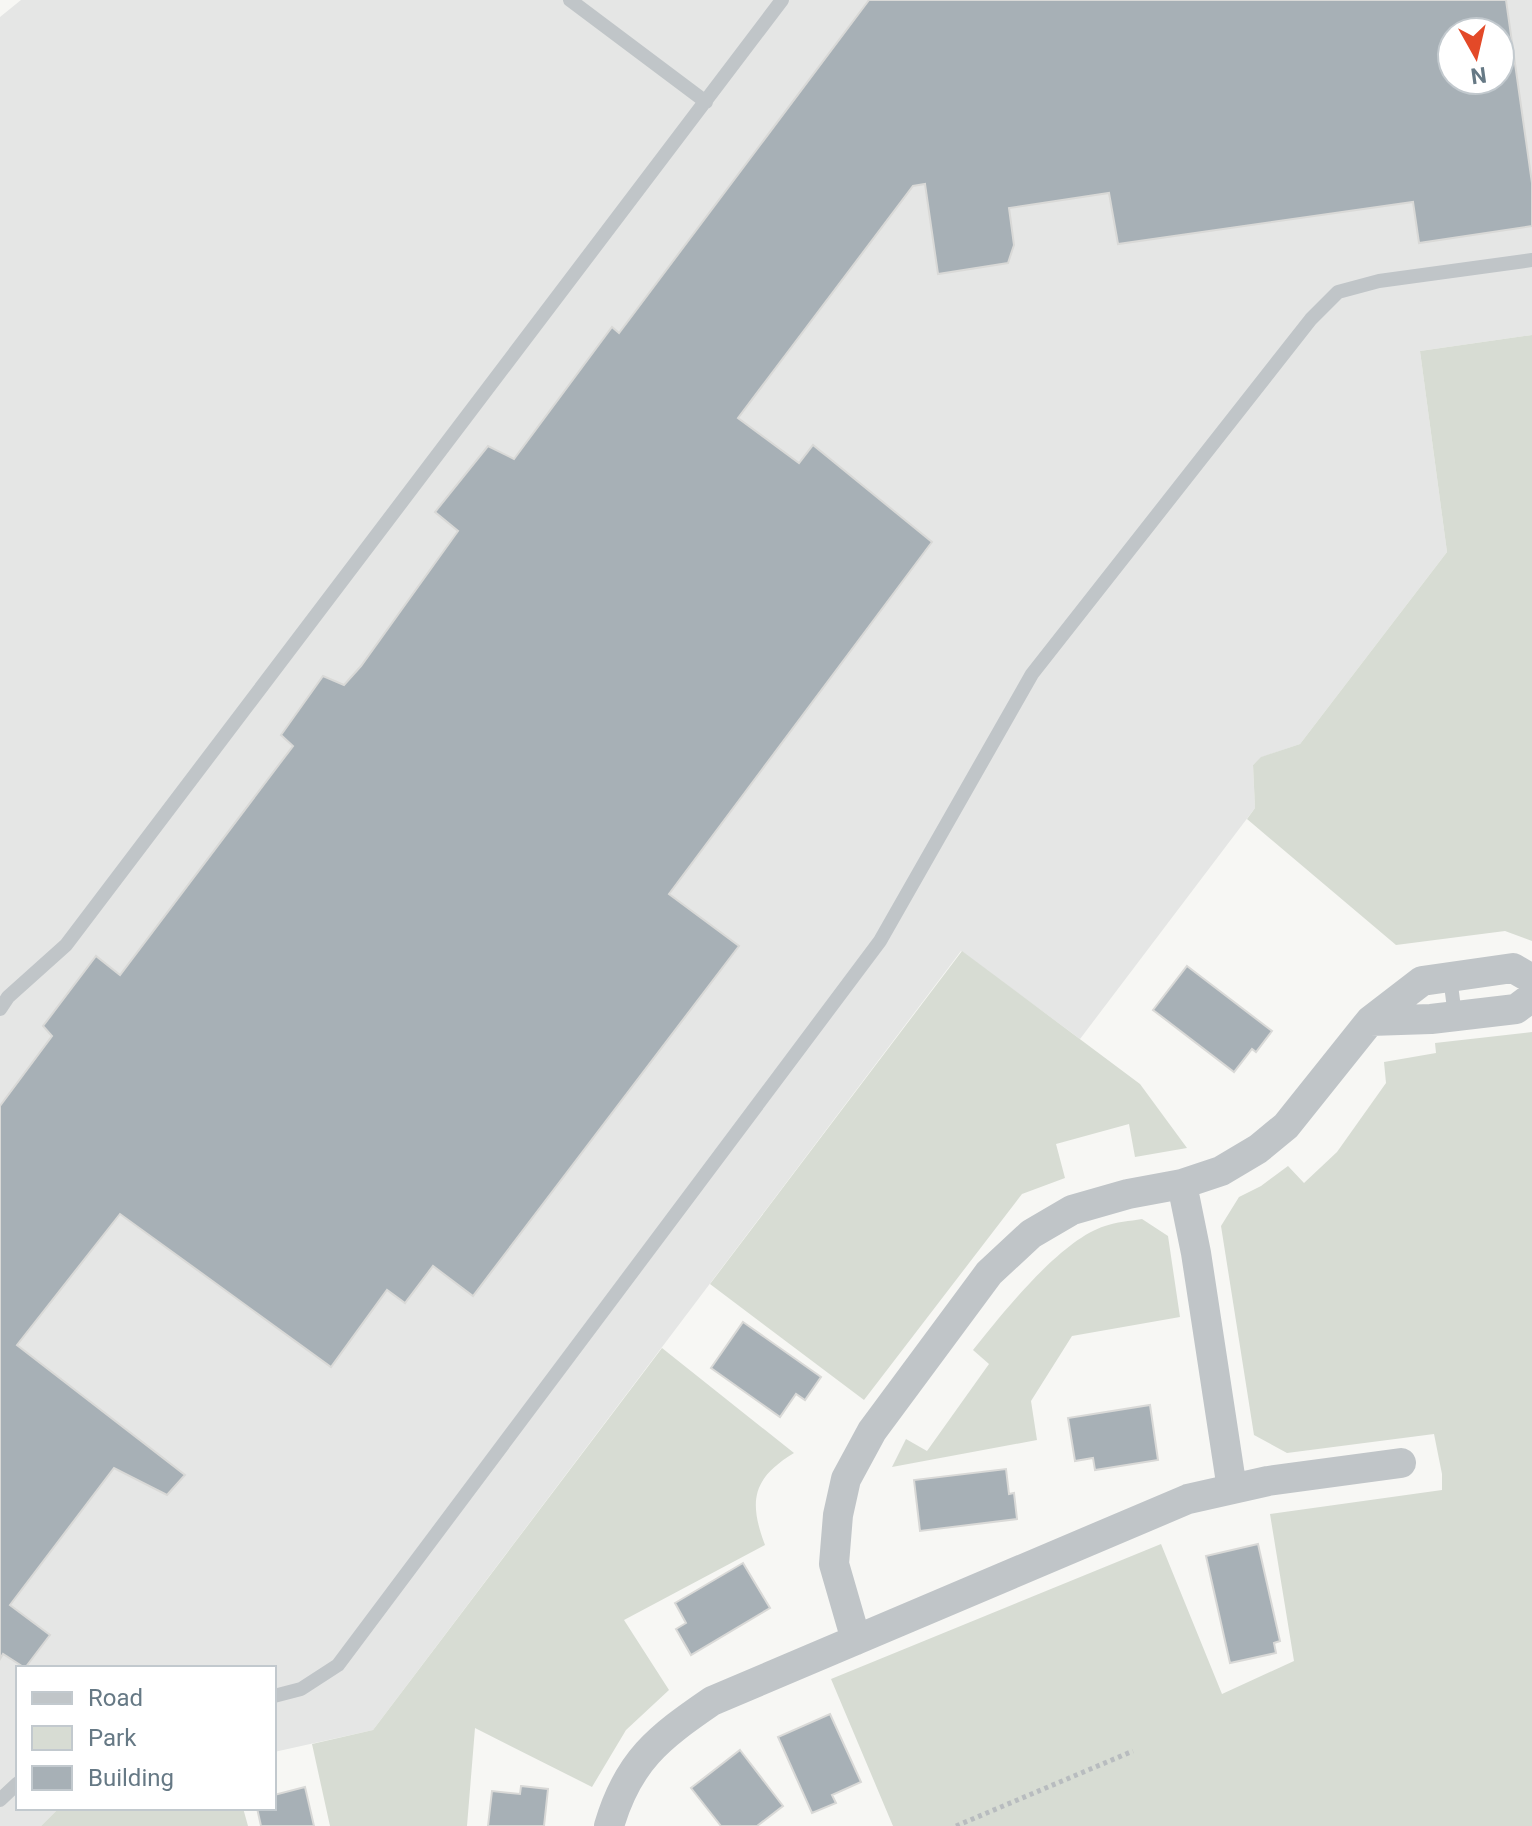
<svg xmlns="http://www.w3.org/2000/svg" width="1532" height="1826" font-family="Roboto,sans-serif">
	<rect width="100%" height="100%" fill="#f7f7f4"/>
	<path fill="#e5e6e5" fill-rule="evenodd" d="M21 0H1532V335L1420 351 1447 552 1300 744 1262 757 1253 765 1255 808 1080 1039 961 951 373 1730 274 1752V1668H18V1808H59L41 1826H0V17ZM1452 32H1500V80H1452Z"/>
	<path fill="#d7dcd3" d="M1532 335V941L1505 931 1396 945 1247 819 1255 808 1253 765 1261 757 1300 744 1447 552 1420 351Z
		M962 951 1140 1084 1187 1148 1135 1157 1129 1124 1056 1144 1065 1178 1022 1194 864 1400 710 1284Z
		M1532 1032V1826H893L831 1679 1161 1544 1222 1694 1294 1661 1270 1514 1442 1490V1474L1434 1434 1287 1453 1254 1435 1221 1226 1239 1197 1261 1186 1288 1166 1304 1183 1337 1152 1386 1083 1384 1062 1436 1053 1435 1043Z
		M1142 1219 1168 1236 1180 1317 1072 1336 1031 1401 1037 1440 892 1467 906 1439 927 1451 989 1364 973 1350C1002 1314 1060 1240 1105 1226 1116 1222 1130 1221 1142 1219Z
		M662 1348 794 1453C753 1478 748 1500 765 1545L624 1620 669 1690 626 1730 592 1787 475 1728 467 1826H330L312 1744 373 1730Z
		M59 1808H243L248 1826H41Z"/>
	<path fill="#a7b0b6" stroke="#d9d9d7" stroke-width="2" fill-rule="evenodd" d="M869 0H1506L1532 183V226L1419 243 1413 202 1118 244 1109 193 1009 208 1014 245 1008 263 938 274 925 184 913 186 738 418 799 463 813 445 932 542 669 894 739 946 473 1296 433 1266 405 1303 387 1290 331 1367 120 1214 17 1345 185 1475 167 1495 114 1468 10 1605 50 1635 25 1668 3 1654 0 1659V1106L52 1036 43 1026 96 956 120 975 293 746 281 735 323 676 344 685 361 666 458 531 435 512 488 446 514 459 612 327 619 333ZM1452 32H1500V80H1452Z
		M1187 966 1272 1031 1256 1052 1252 1049 1234 1072 1153 1010Z
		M743 1322 821 1377 805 1400 796 1394 780 1417 711 1368Z
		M1150 1405 1158 1460 1095 1470 1093 1458 1075 1461 1068 1418Z
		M1006 1469 1009 1494 1014 1493 1017 1519 920 1531 914 1480Z
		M1258 1544 1280 1641 1274 1643 1276 1653 1230 1663 1206 1556Z
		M743 1563 770 1608 691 1655 676 1629 686 1623 675 1603Z
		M830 1714 861 1782 832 1795 836 1803 812 1813 778 1737Z
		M740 1750 783 1806 757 1826H721L691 1788Z
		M521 1786 548 1789 544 1826H488L492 1791 520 1794Z
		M305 1787 314 1826H261L257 1808H274V1795Z"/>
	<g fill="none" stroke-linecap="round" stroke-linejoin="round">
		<path stroke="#b8bcbf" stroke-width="5" stroke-dasharray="4 4" stroke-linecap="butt" d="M956 1826 1133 1751"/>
		<path stroke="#c0c5c8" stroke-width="14" d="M570 0 706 102
			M1450 977 1455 1016
			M0 1009 8 997 66 945 782 0
			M274 1696 301 1689 338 1665 880 941 1032 674 1311 319 1338 292 1379 281 1532 260
			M0 1800 18 1783"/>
		<path stroke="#c0c5c8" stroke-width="30" d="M1370 1021 1431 1019 1516 1009 1532 997
			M1182 1184 1196 1253 1232 1489
			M856 1640 834 1564 838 1515 846 1479 872 1431 989 1273 1031 1234 1072 1210 1128 1194 1182 1184 1221 1171 1258 1149 1286 1126 1370 1021 1422 981 1513 968 1532 979
			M609 1826C628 1761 658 1738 712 1701L1188 1499 1268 1481 1401 1463"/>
	</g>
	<rect x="16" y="1666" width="260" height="144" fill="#ffffff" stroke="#c2c9ce" stroke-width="2"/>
	<rect x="32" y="1692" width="40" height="12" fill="#c0c5c8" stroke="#c2c9ce" stroke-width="2"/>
	<text x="88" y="1706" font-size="24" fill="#667985">Road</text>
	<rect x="32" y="1726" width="40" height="24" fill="#d7dcd3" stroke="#c2c9ce" stroke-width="2"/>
	<text x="88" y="1746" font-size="24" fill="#667985">Park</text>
	<rect x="32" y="1766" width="40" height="24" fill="#a7b0b6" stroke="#c2c9ce" stroke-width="2"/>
	<text x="88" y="1786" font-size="24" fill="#667985">Building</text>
	<g transform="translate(1476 56) rotate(172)"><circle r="38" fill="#ffffff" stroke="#c2c9ce" stroke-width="2"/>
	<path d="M0-6L14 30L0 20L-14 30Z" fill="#e34928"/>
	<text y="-12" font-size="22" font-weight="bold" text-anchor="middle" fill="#667985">N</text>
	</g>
</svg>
